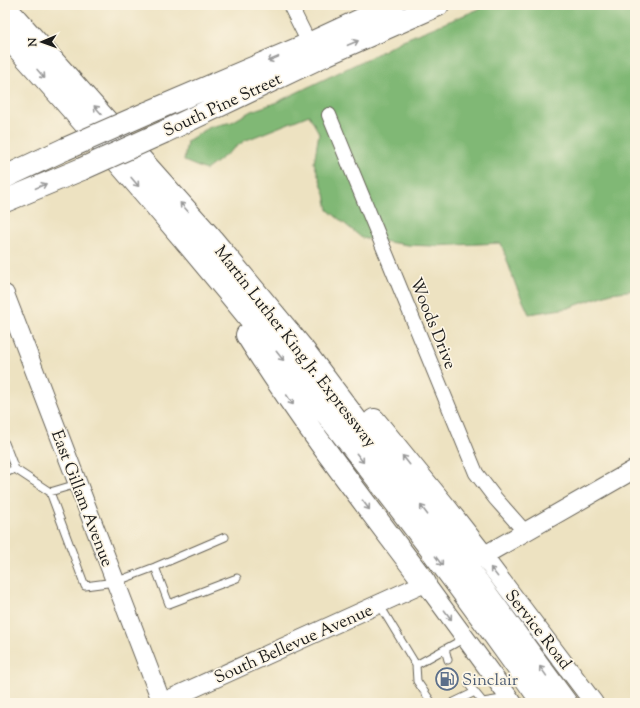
<svg xmlns="http://www.w3.org/2000/svg" width="640" height="708" font-family="'Sorts Mill Goudy',serif">
	<rect width="100%" height="100%" fill="#fcf5e5"/>
	<filter id="ink" filterUnits="userSpaceOnUse"><feTurbulence type="fractalNoise" baseFrequency=".025" numOctaves="2"/><feDisplacementMap in="SourceGraphic" scale="8" xChannelSelector="R" yChannelSelector="G"/><feConvolveMatrix kernelMatrix="1 2 1 2 8 2 1 2 1" color-interpolation-filters="sRGB"/></filter>
	<filter id="wash" filterUnits="userSpaceOnUse"><feTurbulence type="fractalNoise" baseFrequency=".012" numOctaves="4" result="noise"/><feDisplacementMap in="SourceGraphic" scale="16" xChannelSelector="R" yChannelSelector="G"/><feGaussianBlur stdDeviation="0.9" result="paint"/><feColorMatrix in="noise" values="0 0 0 0 0 0 0 0 0 0 0 0 0 0 0 0 0 1.4 0 .05"/><feComposite in="paint" operator="in"/></filter>
	<g filter="url(#wash)">
		<rect width="100%" height="100%" fill="#ede2c1"/>
		<path fill="#80b875" stroke="#4e6a48" d="M489 5H635V290L611 293 568 308 529 314 516 286 501 243 432 246 408 245 362 238 328 210 325 194 314 163 319 133 309 115 244 141 206 170 184 161 187 141 210 127 232 122 251 111 275 103 379 53 403 40Z"/>
	</g>
	<g filter="url(#ink)">
		<g fill="none" stroke-linecap="round" stroke-linejoin="round">
			<g stroke="#656156" stroke-width="9">
				<path id="service" d="M5 443 15 469
					M5 473 15 469 50 492
					M77 484 50 492 85 586 115 582 155 567 225 537
					M155 567 169 604 237 578
					M379 604 416 665 465 638
					M445 649 448 660
					M416 665 417 681 432 703
					M469 685 483 702 508 698
					M452 703 475 692"/>
			</g>
			<g stroke="#656156" stroke-width="16">
				<path id="minor" d="M290 5 313 51
					M329 115 476 473 495 498 525 532"/>
			</g>
			<g stroke="#656156" stroke-width="20">
				<path id="tertiary" d="M5 294 162 703
					M161 703 425 583 513 703
					M594 703 483 556 635 469"/>
			</g>
			<g stroke="#656156" stroke-width="24">
				<path id="primary" d="M147 113 309 44 393 5
					M164 132 327 54 438 5
					M5 177 65 149
					M5 201 82 169"/>
			</g>
			<g stroke="#656156" stroke-width="24">
				<path id="motorway" d="M5 7 210 237 302 348 460 558 566 703
					M5 34C197 246 378 470 543 703
					M247 335C301 421 364 502 425 583
					M374 420 444 506 483 556"/>
			</g>
			<use href="#service" stroke="#fff" stroke-width="7"/>
			<use href="#minor" stroke="#fff" stroke-width="14"/>
			<use href="#tertiary" stroke="#fff" stroke-width="18"/>
			<use href="#primary" stroke="#fff" stroke-width="22"/>
			<use href="#motorway" stroke="#fff" stroke-width="22"/>
			<g stroke="#656156" stroke-width="24" stroke-linecap="butt">
				<path id="primary-bridge" d="M65 149 147 113
					M82 169 164 132"/>
			</g>
			<use href="#primary-bridge" stroke="#fff" stroke-width="22"/>
		</g>
		<defs><path id="oneway-shaft" d="M-6 0H5M1.5-3L5.5 0L1.5 3" fill="none" stroke-width="1.6" stroke-linecap="round" stroke-linejoin="round"/></defs>
		<g stroke="#999">
			<use href="#oneway-shaft" transform="translate(353 43) rotate(-23)"/>
			<use href="#oneway-shaft" transform="translate(273 59) rotate(157)"/>
			<use href="#oneway-shaft" transform="translate(41 74) rotate(49)"/>
			<use href="#oneway-shaft" transform="translate(98 110) rotate(-132)"/>
			<use href="#oneway-shaft" transform="translate(135 182) rotate(50)"/>
			<use href="#oneway-shaft" transform="translate(41 186) rotate(-23)"/>
			<use href="#oneway-shaft" transform="translate(184 207) rotate(-132)"/>
			<use href="#oneway-shaft" transform="translate(280 356) rotate(51)"/>
			<use href="#oneway-shaft" transform="translate(290 400) rotate(56)"/>
			<use href="#oneway-shaft" transform="translate(360 458) rotate(52)"/>
			<use href="#oneway-shaft" transform="translate(406 460) rotate(-129)"/>
			<use href="#oneway-shaft" transform="translate(366 505) rotate(53)"/>
			<use href="#oneway-shaft" transform="translate(424 510) rotate(-127)"/>
			<use href="#oneway-shaft" transform="translate(439 561) rotate(53)"/>
			<use href="#oneway-shaft" transform="translate(494 572) rotate(-128)"/>
			<use href="#oneway-shaft" transform="translate(448 615) rotate(53)"/>
			<use href="#oneway-shaft" transform="translate(543 671) rotate(-125)"/>
		</g>
	</g>
	<defs>
		<g id="fuel-ring" transform="scale(1.15)"><circle r="9.5" fill="#fcf5e5" stroke="#5c6f8a" stroke-width="1.5"/><path d="M-5.5-6h7V0h2V4h1.3V-2.5L3-4.5l.8-.8L6-3V5H2.5V1h-1V6h-7ZM-4.2-4.7v3.2H.2V-4.7Z" fill="#5c6f8a"/></g>
	</defs>
	<g fill-rule="evenodd">
		<use href="#fuel-ring" x="447" y="679"/>
	</g>
	<g text-anchor="middle" stroke-width="3.5" stroke-linejoin="round" paint-order="stroke">
		<g font-size="17" fill="#1c1c1c" stroke="#fcf5e5">
			<text transform="translate(222 104) rotate(-25)" y="6">South Pine Street</text>
			<text transform="translate(434 323) rotate(68)" y="6">Woods Drive</text>
			<text transform="translate(296 346) rotate(52)" y="6">Martin Luther King Jr. Expressway</text>
			<text transform="translate(83 498) rotate(69)" y="6">East Gillam Avenue</text>
			<text transform="translate(539 629) rotate(52)" y="6">Service Road</text>
			<text transform="translate(293 643) rotate(-24)" y="6">South Bellevue Avenue</text>
		</g>
		<g font-size="17" fill="#4e5e75" stroke="#fcf5e5" text-anchor="start">
			<text x="462" y="685">Sinclair</text>
		</g>
	</g>
	<rect width="640" height="708" fill="none" stroke="#fcf5e5" stroke-width="20"/>
	<g transform="translate(42 42) rotate(268)" stroke="#fcf5e5" stroke-width="3" paint-order="stroke">
	<path d="M0-3L7 15L0 10L-7 15Z" fill="#1c1c1c"/>
	<text y="-6" font-size="11" font-weight="bold" text-anchor="middle" fill="#1c1c1c">N</text>
	</g>
</svg>
